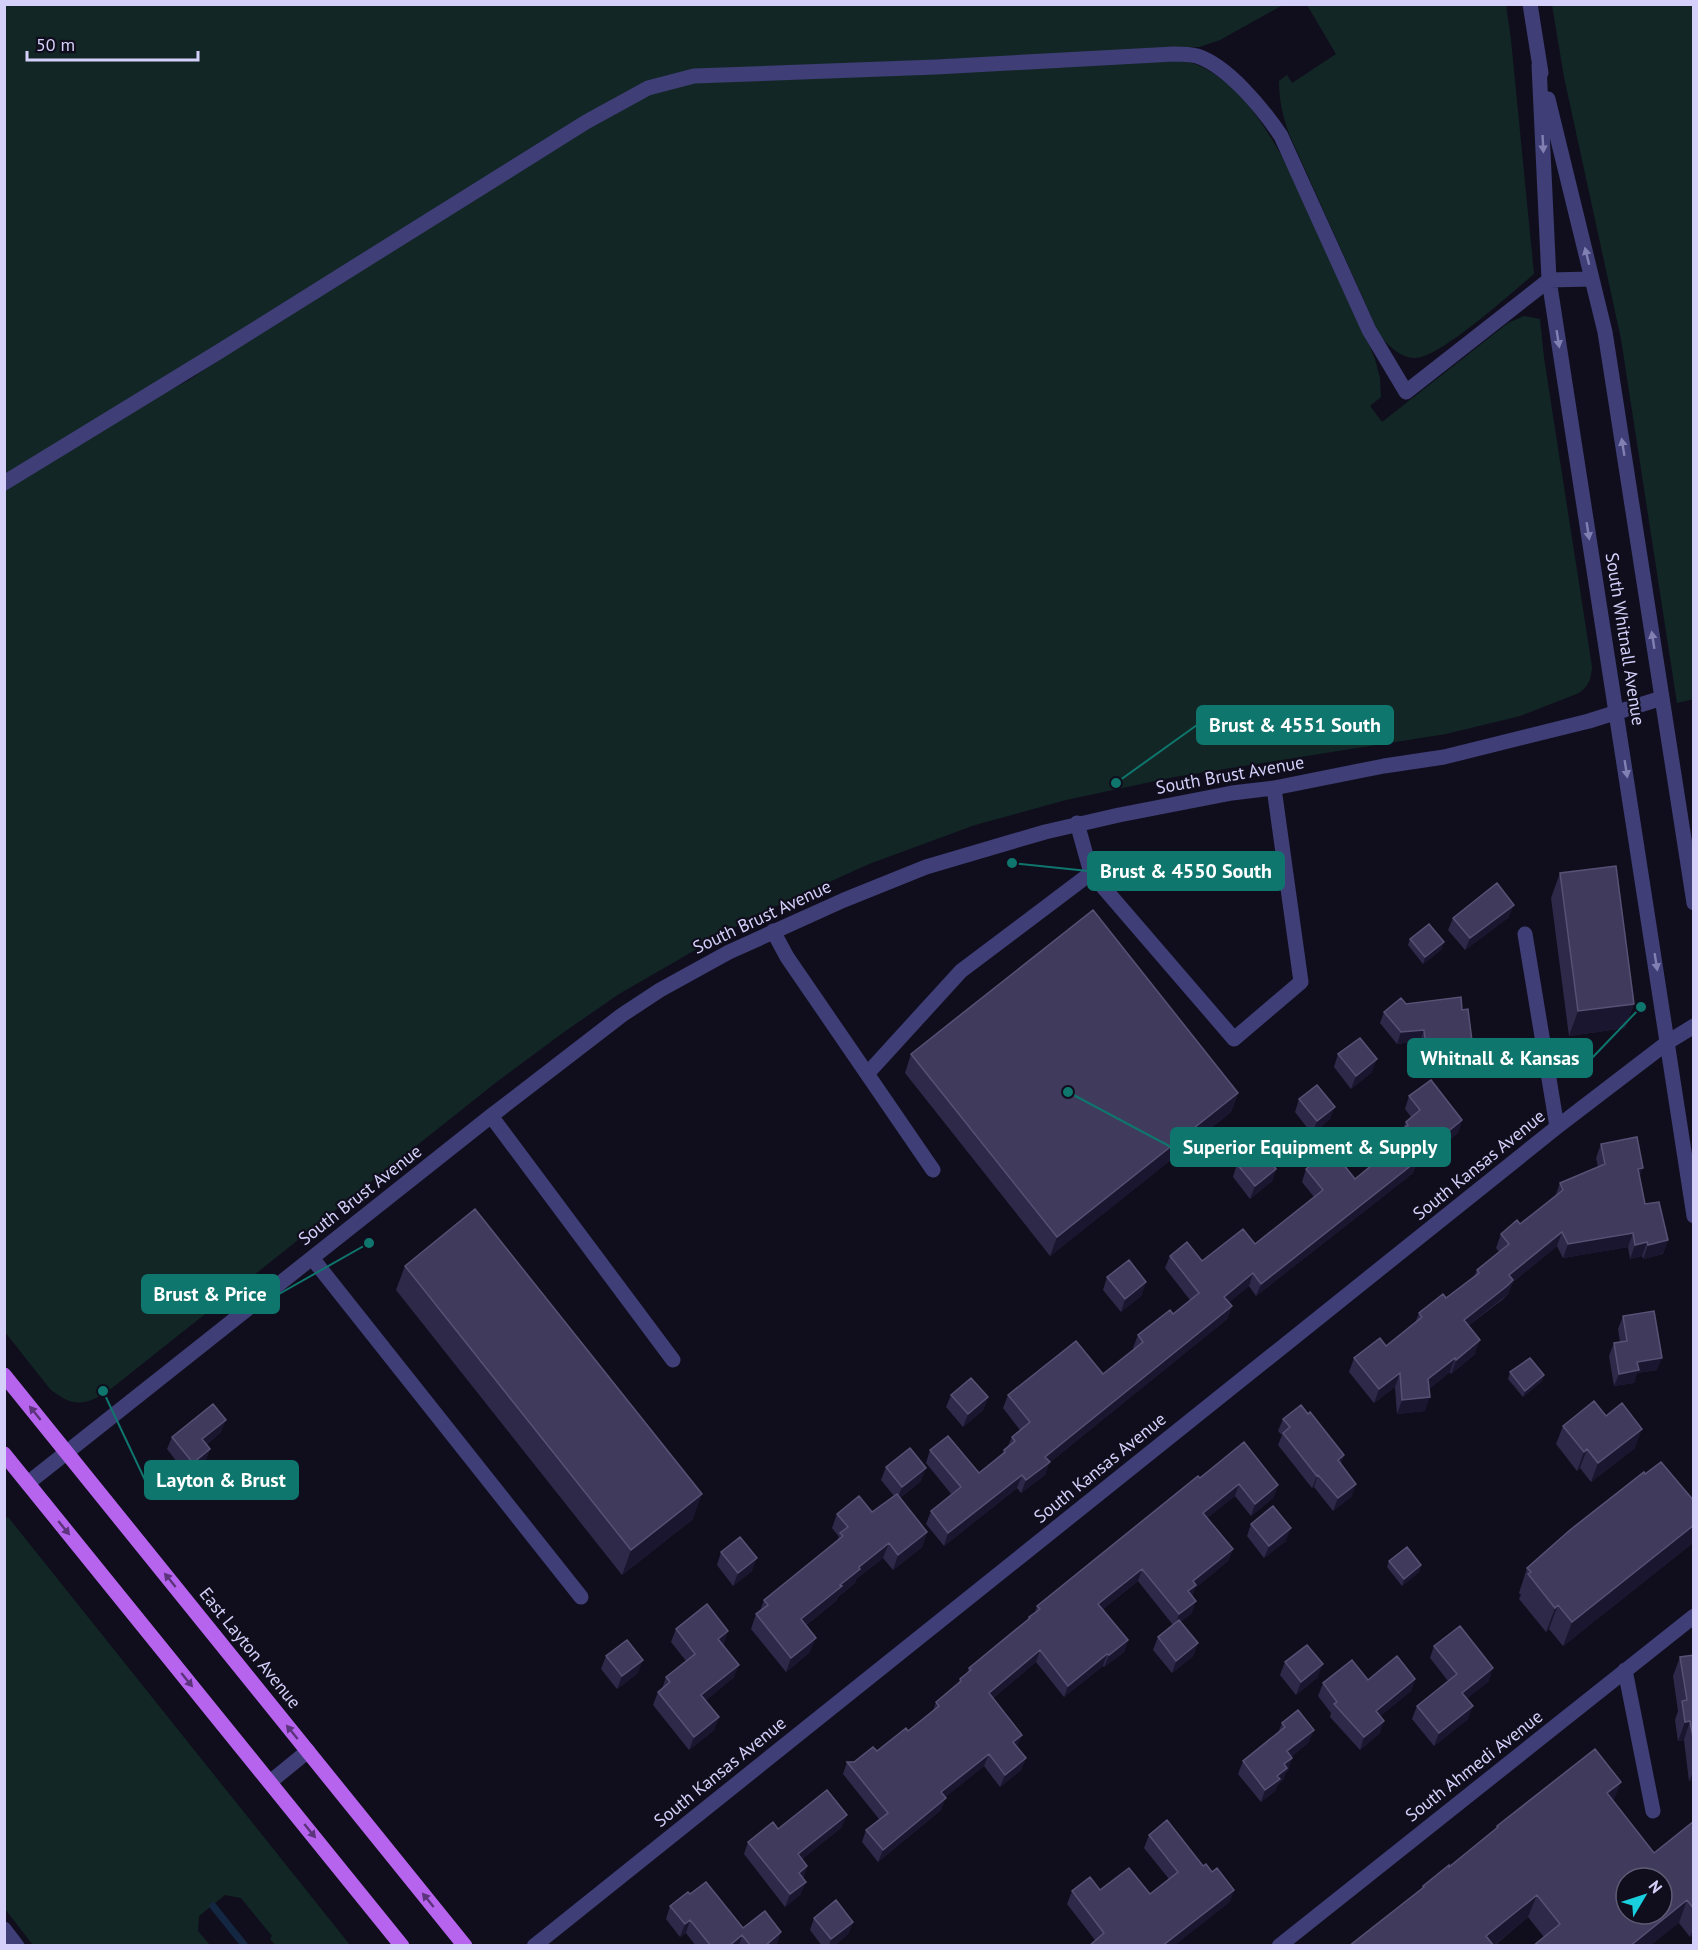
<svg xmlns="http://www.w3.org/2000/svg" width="1698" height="1950" font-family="'PT Sans',sans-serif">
	<rect width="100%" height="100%" fill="#100e1d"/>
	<path fill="#122725" d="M5 5H1283L1220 40 1199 47 683 72 5 478Z
		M1307 5H1506L1511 40 1534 274C1512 292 1440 358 1415 358 1401 358 1389 346 1380 336L1290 136C1283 117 1279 101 1279 81L1287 75 1292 83 1336 54Z
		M1552 5H1693L1694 699 1677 703 1621 339 1564 77Z
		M1182 60C1260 78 1299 194 1329 259 1344 293 1362 326 1375 359L1380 378 1381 397 1370 406 1382 422 1508 323 1524 316 1540 319 1544 358 1592 667C1591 679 1589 686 1579 693L1520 716 1446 734 1174 777 1066 800 975 825 869 864 754 916 619 994 564 1032 494 1084 107 1392C84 1406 72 1407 50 1389L5 1332V490L158 396 189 380 269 326 581 130 647 94 697 80Z
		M8 1517 350 1945H275L270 1939 272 1936 241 1898 225 1895 199 1916 198 1931 210 1945H33L5 1909 4 1519Z"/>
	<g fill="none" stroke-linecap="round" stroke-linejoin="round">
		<path stroke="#142742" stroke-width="7" d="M213 1906 245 1946"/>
		<path stroke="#3f3e77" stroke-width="15" d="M1530 4 1541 73
			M1539 65 1549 280 1694 1216
			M1548 99 1605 332 1694 903
			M4 483 220 351 586 122 648 88 694 76 936 67 1174 54C1182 54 1189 54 1197 56 1228 66 1263 109 1281 136L1369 330 1406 392 1549 280 1592 279
			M1077 823 1091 873 1234 1039 1301 982 1274 788
			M773 931 787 957 933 1170
			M1525 934 1557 1127
			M867 1074 961 971 1091 873
			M491 1116 673 1360
			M312 1258 581 1597
			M28 1483 491 1116 622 1015 660 990 729 952 844 900 926 867 1045 832 1119 815 1232 793 1274 788 1384 766 1444 757 1589 721 1662 698
			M1625 1670 1653 1811
			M270 1782 308 1751
			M4 1929 17 1946
			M534 1946 1557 1127 1668 1042 1694 1026
			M1279 1946 1694 1616"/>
		<path stroke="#b663ee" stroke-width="15" d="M4 1375 465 1946
			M4 1454 402 1946"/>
	</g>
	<path fill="#2e2949" d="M1560 873 1634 1004 1625 1028 1569 1036 1551 898Z
		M1509 917 1465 950 1448 930 1453 918Z
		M1410 939 1442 949 1423 964 1408 945Z
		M1406 1004 1462 1010 1472 1041 1468 1053 1422 1059 1420 1041 1397 1044 1380 1023 1384 1012Z
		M911 1054 1238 1093 1231 1112 1050 1256 905 1073Z
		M1338 1054 1372 1072 1351 1089 1334 1067Z
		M1409 1096 1462 1120 1458 1133 1415 1167 1413 1173 1256 1296 1249 1286 1229 1302 1232 1306 1227 1319 1049 1463 1045 1475 1021 1493 1017 1488 944 1546 926 1524 931 1511 952 1495 926 1463 930 1450 979 1473 1002 1455 1004 1450 1008 1446 1012 1437 1020 1430 1003 1408 1008 1395 1103 1374 1134 1349 1133 1348 1138 1335 1173 1314 1190 1300 1165 1268 1170 1256 1202 1261 1255 1244 1314 1197 1302 1182 1306 1169 1355 1179 1380 1158 1379 1157 1383 1144 1403 1128 1406 1122 1411 1117 1405 1109Z
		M1299 1099 1330 1119 1312 1134 1295 1112Z
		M1601 1144 1640 1177 1645 1204 1668 1240 1663 1254 1643 1259 1642 1256 1630 1259 1628 1247 1563 1258 1557 1246 1513 1282 1508 1294 1502 1300 1468 1326 1475 1354 1451 1374 1450 1372 1429 1389 1425 1411 1397 1414 1395 1387 1374 1403 1349 1372 1354 1358 1386 1346 1415 1323 1419 1313 1446 1298 1474 1277 1477 1270 1499 1252 1496 1248 1501 1234 1520 1224 1555 1197 1560 1183 1598 1167 1596 1158Z
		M1237 1164 1276 1169 1272 1181 1250 1199 1233 1177Z
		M405 1266 693 1519 622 1575 396 1290Z
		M1107 1277 1142 1295 1121 1312 1103 1290Z
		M1623 1316 1657 1370 1637 1373 1634 1383 1614 1386 1609 1356 1614 1343 1620 1342 1618 1329Z
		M1510 1372 1544 1375 1542 1381 1523 1397 1508 1379Z
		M951 1395 988 1397 983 1410 963 1427 946 1407Z
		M1606 1416 1635 1448 1591 1482 1580 1468 1577 1471 1556 1444 1563 1426Z
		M1283 1419 1344 1455 1341 1463 1352 1496 1333 1511 1314 1487 1312 1488 1278 1445 1282 1435 1278 1431Z
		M221 1432 206 1445 210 1449 205 1462 188 1476 167 1449 172 1437Z
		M1244 1442 1274 1497 1251 1516 1235 1496 1207 1518 1233 1549 1228 1561 1195 1588 1192 1596V1613L1180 1622 1198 1643 1193 1656 1172 1673 1153 1650 1158 1637 1173 1625 1138 1581 1103 1609 1128 1640 1124 1652 1104 1667 1103 1666 1064 1697 1036 1662 993 1698 1017 1747 1026 1758 1021 1770 1000 1787 984 1766 945 1797 941 1810 878 1862 862 1842 866 1830 879 1819 843 1774 847 1762H854L877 1751 908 1731 933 1711 936 1702 958 1684 960 1679 967 1673 969 1668 1028 1620 1029 1617 1035 1612 1037 1606Z
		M886 1467 921 1481 900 1498 927 1532 922 1547 893 1570 883 1558 856 1579 855 1583 838 1597 836 1601 806 1625 810 1652 786 1672 751 1629 756 1614 760 1611 764 1600 837 1541 839 1537 832 1528 837 1514 872 1512 894 1496 881 1480Z
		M1645 1474 1694 1501V1542L1563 1646 1549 1629 1546 1632 1519 1599 1521 1595 1519 1593 1527 1568Z
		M1251 1524 1286 1541 1264 1558 1247 1536Z
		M721 1552 752 1571 733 1586 717 1565Z
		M1389 1561 1421 1565 1419 1572 1402 1586 1387 1567Z
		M676 1629 728 1631 723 1644 734 1677 705 1701 719 1717 714 1730 689 1750 653 1705 658 1692 662 1689 666 1677 686 1661 671 1642Z
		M1434 1646 1489 1681 1467 1698 1468 1719 1434 1746 1412 1719 1417 1706 1448 1681 1430 1658Z
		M1694 1655V1781H1689L1684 1740 1678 1741 1675 1720 1678 1711 1673 1676 1680 1657Z
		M606 1656 638 1673 617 1689 601 1669Z
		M1285 1662 1318 1677 1296 1695 1280 1675Z
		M1415 1679 1411 1691 1380 1716V1733L1360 1750 1330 1717 1331 1713 1318 1696 1323 1683 1368 1680Z
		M1282 1723 1309 1742 1291 1757 1292 1758 1288 1771 1286 1772 1283 1780 1278 1784 1275 1791 1261 1802 1238 1774 1243 1761 1278 1733Z
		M1613 1802 1654 1853 1694 1821V1934L1690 1937 1679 1923 1544 1937 1528 1917 1494 1946 1422 1888 1423 1886 1449 1867 1496 1829 1497 1826Z
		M842 1827 802 1859 807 1866 803 1878 801 1894 785 1907 744 1854 748 1842 778 1829Z
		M1149 1835 1230 1902 1095 1940 1067 1904 1072 1891 1100 1890 1150 1894 1169 1879 1144 1848Z
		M690 1894 743 1928 777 1945 776 1946H696L686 1933 680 1937 666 1919 670 1906Z
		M814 1918 853 1922 848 1934 834 1946H822L810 1930Z"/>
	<path fill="#1b1630" d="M1514 905 1509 917 1465 950 1470 938Z
		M1444 942 1442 949 1423 964 1425 957Z
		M1634 1004 1625 1028 1569 1036 1578 1011Z
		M1424 1030 1420 1041 1397 1044 1401 1032Z
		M1472 1041 1468 1053 1422 1059 1426 1047Z
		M1377 1059 1372 1072 1351 1089 1356 1076Z
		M1238 1093 1231 1112 1050 1256 1057 1237Z
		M1335 1107 1330 1119 1312 1134 1317 1121Z
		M1462 1120 1458 1133 1415 1167 1413 1173 1256 1296 1261 1284Z
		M1643 1168 1638 1182V1169Z
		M1276 1169 1272 1181 1250 1199 1255 1186Z
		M1562 1232 1557 1246 1513 1282 1508 1294 1458 1334 1464 1320 1509 1275Z
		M1633 1233 1628 1247 1563 1258 1568 1244Z
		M1668 1240 1663 1254 1643 1259 1648 1245Z
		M1647 1242 1642 1256 1630 1259 1635 1245Z
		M1253 1273 1249 1286 1220 1310 1224 1297Z
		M1146 1282 1142 1295 1121 1312 1125 1299Z
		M1232 1306 1227 1319 1049 1463 1045 1475 1021 1493 1026 1480 1045 1457Z
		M1480 1340 1475 1354 1451 1374 1456 1360Z
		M1455 1358 1450 1372 1423 1394 1428 1379Z
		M1662 1358 1657 1370 1637 1373 1634 1383 1614 1386 1619 1374 1637 1362Z
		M1400 1373 1395 1387 1374 1403 1379 1389Z
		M1544 1375 1542 1381 1523 1397 1525 1391Z
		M988 1397 983 1410 963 1427 968 1414Z
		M1430 1397 1425 1411 1397 1414 1402 1400Z
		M226 1420 221 1432 197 1452 202 1439Z
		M1642 1429 1635 1448 1591 1482 1598 1463Z
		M210 1449 205 1462 188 1476 193 1463Z
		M1587 1449 1580 1468 1577 1471 1584 1452Z
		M1344 1455 1339 1467 1338 1460Z
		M926 1468 921 1481 897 1500 902 1487Z
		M1022 1475 1017 1488 944 1546 948 1533Z
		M1318 1475 1314 1487 1312 1488 1317 1476Z
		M1239 1484 1235 1496 1199 1525 1203 1513Z
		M1356 1484 1352 1496 1333 1511 1338 1498Z
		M1278 1485 1274 1497 1251 1516 1255 1504Z
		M702 1494 693 1519 622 1575 631 1550Z
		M1694 1525V1542L1563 1646 1572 1622Z
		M1291 1528 1286 1541 1264 1558 1269 1546Z
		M927 1532 922 1547 893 1570 898 1555Z
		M889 1543 883 1558 856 1579 855 1583 838 1597 836 1601 795 1633 801 1619 840 1585 859 1567Z
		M1233 1549 1228 1561 1195 1588 1192 1597 1188 1591 1193 1581Z
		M757 1558 752 1571 733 1586 738 1573Z
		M1421 1565 1419 1572 1402 1586 1404 1579Z
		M1142 1569 1138 1581 1094 1616 1098 1604Z
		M1196 1601 1192 1613 1175 1626 1179 1614Z
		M1558 1605 1549 1629 1546 1632 1555 1608Z
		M728 1631 724 1644 714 1652 718 1639Z
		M816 1638 810 1652 786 1672 791 1658Z
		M1128 1640 1124 1652 1104 1667 1109 1655Z
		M1198 1643 1193 1656 1172 1673 1176 1661Z
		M1040 1650 1036 1662 984 1705 989 1693Z
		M1107 1654 1103 1666 1064 1697 1068 1686Z
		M643 1660 638 1673 617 1689 622 1676Z
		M1323 1664 1318 1677 1296 1695 1301 1682Z
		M739 1665 734 1677 697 1708 701 1695Z
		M1493 1668 1489 1681 1458 1706 1462 1693Z
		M1415 1679 1411 1691 1372 1723 1376 1711Z
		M1473 1706 1468 1719 1434 1746 1439 1733Z
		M719 1717 714 1730 689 1750 694 1737Z
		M1384 1721 1380 1733 1360 1750 1364 1737Z
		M1690 1721 1684 1740 1678 1741 1685 1722Z
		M1314 1730 1309 1742 1282 1764 1287 1751Z
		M1022 1735 1017 1747 1013 1742Z
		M989 1754 984 1766 937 1804 941 1792Z
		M1026 1758 1021 1770 1000 1787 1005 1775Z
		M1292 1758 1288 1771 1286 1772 1283 1780 1278 1784 1275 1791 1261 1802 1265 1790 1277 1776 1284 1764Z
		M1694 1770V1781H1689Z
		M1621 1782 1612 1805 1607 1793Z
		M946 1798 941 1810 878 1862 883 1850Z
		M847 1815 842 1827 793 1866 798 1854Z
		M807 1866 803 1878 799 1873Z
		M806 1882 801 1894 785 1907 790 1894Z
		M1234 1890 1230 1902 1174 1946H1162Z
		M1537 1895 1528 1917 1493 1946 1486 1936Z
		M1687 1900 1679 1923 1650 1946H1630Z
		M690 1920 686 1933 680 1937 685 1924Z
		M853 1922 848 1934 834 1946H829L831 1939Z
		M1694 1926V1934L1690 1937Z
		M781 1932 777 1945 765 1946Z
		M742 1935 739 1946H729Z"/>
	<path fill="#403b5c" stroke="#575275" stroke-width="1.5" fill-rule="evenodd" d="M1616 866 1634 1004 1578 1011 1560 873Z
		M1497 883 1514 905 1470 938 1453 918Z
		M1093 910 1238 1093 1057 1237 911 1054Z
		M1429 924 1444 942 1425 957 1410 939Z
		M1461 997 1462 1010 1468 1009 1472 1041 1426 1047 1424 1030 1401 1032 1384 1012 1401 998 1406 1004Z
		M1360 1038 1377 1059 1356 1076 1338 1054Z
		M1431 1080 1462 1120 1416 1158 1418 1160 1261 1284 1253 1273 1224 1297 1232 1306 1045 1457 1050 1462 1026 1480 1022 1475 948 1533 931 1511 961 1487 930 1450 948 1436 979 1473 1005 1452 1004 1450 1015 1441 1012 1437 1030 1422 1008 1395 1076 1341 1103 1374 1143 1342 1138 1335 1170 1310 1173 1314 1199 1293 1170 1256 1187 1242 1202 1261 1243 1229 1255 1244 1323 1190 1306 1169 1331 1149 1355 1179 1389 1151 1383 1144 1408 1125 1406 1122 1420 1110 1409 1096Z
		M1317 1085 1335 1107 1317 1121 1299 1099Z
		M1637 1137 1643 1168 1638 1169 1645 1204 1659 1202 1668 1240 1648 1245 1647 1242 1635 1245 1633 1233 1568 1244 1562 1232 1509 1275 1513 1280 1507 1286 1464 1320 1480 1340 1456 1360 1455 1358 1428 1379 1430 1397 1402 1400 1400 1373 1379 1389 1354 1358 1380 1338 1386 1346 1422 1317 1419 1313 1443 1294 1446 1298 1479 1273 1477 1270 1509 1244 1501 1234 1517 1220 1520 1224 1563 1190 1560 1183 1605 1164 1601 1144Z
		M1259 1147 1276 1169 1255 1186 1237 1164Z
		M475 1209 702 1494 631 1550 405 1266Z
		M1129 1260 1146 1282 1125 1299 1107 1277Z
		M1654 1311 1662 1358 1637 1362 1639 1370 1619 1374 1614 1343 1627 1341 1623 1316Z
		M1530 1358 1544 1375 1525 1391 1510 1372Z
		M971 1378 988 1397 968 1414 951 1395Z
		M1594 1401 1606 1416 1622 1403 1642 1429 1598 1463 1587 1449 1584 1452 1563 1426Z
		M213 1404 226 1420 202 1439 210 1449 193 1463 172 1437Z
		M1301 1405 1308 1414 1310 1412 1344 1455 1338 1460 1356 1484 1338 1498 1318 1475 1317 1476 1283 1433 1290 1427 1283 1419Z
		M1244 1442 1278 1485 1255 1504 1239 1484 1203 1513 1233 1549 1193 1581 1196 1585 1188 1591 1196 1601 1179 1614 1142 1569 1098 1604 1128 1640 1109 1655 1107 1654 1068 1686 1040 1650 989 1693 1022 1735 1013 1742 1026 1758 1005 1775 989 1754 941 1792 946 1798 883 1850 866 1830 888 1813 847 1762H854L873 1747 877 1751 906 1728 908 1731 939 1706 936 1702 961 1681 960 1679 971 1670 969 1668 1030 1618 1029 1617 1040 1609 1037 1606 1198 1476 1200 1478Z
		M910 1448 926 1468 902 1487 886 1467Z
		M1661 1462 1694 1501V1525L1572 1622 1558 1605 1555 1608 1528 1574 1531 1572 1527 1568 1570 1530 1644 1472 1645 1474Z
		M897 1494 927 1532 898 1555 889 1543 859 1567 860 1569 840 1585 842 1586 801 1619 816 1638 791 1658 756 1614 768 1605 764 1600 843 1536 840 1533 848 1527 837 1514 859 1496 872 1512Z
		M1273 1506 1291 1528 1269 1546 1251 1524Z
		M740 1537 757 1558 738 1573 721 1552Z
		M1407 1547 1421 1565 1404 1579 1389 1561Z
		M707 1604 728 1631 718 1639 739 1665 701 1695 719 1717 694 1737 658 1692 670 1682 666 1677 695 1654 676 1629Z
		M1179 1620 1198 1643 1176 1661 1158 1637Z
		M1460 1626 1493 1668 1462 1693 1473 1706 1439 1733 1417 1706 1457 1674 1434 1646Z
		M627 1640 643 1660 622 1676 606 1656Z
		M1307 1645 1323 1664 1301 1682 1285 1662Z
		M1694 1655V1743L1690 1721 1685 1722 1682 1701 1687 1700 1680 1657Z
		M1397 1656 1415 1679 1376 1711 1384 1721 1364 1737 1334 1704 1337 1702 1323 1683 1352 1660 1368 1680Z
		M1298 1710 1314 1730 1287 1751 1292 1758 1284 1764 1287 1768 1277 1776 1280 1779 1265 1790 1243 1761 1285 1727 1282 1723Z
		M1595 1749 1621 1782 1607 1793 1654 1853 1694 1821V1909L1687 1900 1630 1946H1533L1560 1924 1537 1895 1486 1936 1494 1946H1349L1424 1887 1423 1886 1449 1865V1867L1498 1827 1497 1826ZM1626 1878H1662V1914H1626Z
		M827 1790 847 1815 798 1854 807 1866 799 1873 806 1882 790 1894 748 1842 773 1822 778 1829Z
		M1167 1820 1203 1866 1206 1864 1212 1872 1217 1868 1234 1890 1162 1946H1089L1104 1933 1072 1891 1090 1877 1100 1890 1129 1868 1150 1894 1178 1872 1149 1835Z
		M706 1882 743 1928 765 1911 781 1932 765 1946H751L742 1935 729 1946H711L690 1920 685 1924 670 1906 688 1892 690 1894Z
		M836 1900 853 1922 831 1939 814 1918Z"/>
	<defs><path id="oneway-solid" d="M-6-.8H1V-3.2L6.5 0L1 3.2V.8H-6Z" transform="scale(1.5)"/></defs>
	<g fill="#8280b2">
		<use href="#oneway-solid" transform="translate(1543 144) rotate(87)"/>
		<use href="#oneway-solid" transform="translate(1587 256) rotate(-104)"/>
		<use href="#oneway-solid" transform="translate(1558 339) rotate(81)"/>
		<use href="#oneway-solid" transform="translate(1623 447) rotate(-99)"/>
		<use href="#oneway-solid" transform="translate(1588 531) rotate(81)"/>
		<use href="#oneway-solid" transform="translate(1653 640) rotate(-99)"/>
		<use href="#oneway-solid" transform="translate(1626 769) rotate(81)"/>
		<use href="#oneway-solid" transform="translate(1656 962) rotate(81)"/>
	</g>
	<g fill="#5b347b">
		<use href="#oneway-solid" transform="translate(35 1413) rotate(-129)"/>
		<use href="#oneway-solid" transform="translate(64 1528) rotate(51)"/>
		<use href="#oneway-solid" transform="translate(170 1580) rotate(-129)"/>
		<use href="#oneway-solid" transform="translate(187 1680) rotate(51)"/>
		<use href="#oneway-solid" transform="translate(292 1732) rotate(-129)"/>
		<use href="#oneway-solid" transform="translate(310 1831) rotate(51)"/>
		<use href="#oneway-solid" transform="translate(428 1900) rotate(-129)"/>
	</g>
	<g text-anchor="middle" stroke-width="4.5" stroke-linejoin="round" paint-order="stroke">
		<g font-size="18" fill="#d4d0fa" stroke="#100e1d">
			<text transform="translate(1625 639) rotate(81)" y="6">South Whitnall Avenue</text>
			<text transform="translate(1230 775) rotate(-10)" y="6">South Brust Avenue</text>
			<text transform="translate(762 917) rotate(-25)" y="6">South Brust Avenue</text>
			<text transform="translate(1479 1165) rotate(-39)" y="6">South Kansas Avenue</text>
			<text transform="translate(360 1195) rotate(-38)" y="6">South Brust Avenue</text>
			<text transform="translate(1100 1468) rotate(-39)" y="6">South Kansas Avenue</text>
			<text transform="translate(250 1648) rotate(51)" y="6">East Layton Avenue</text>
			<text transform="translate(1474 1766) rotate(-38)" y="6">South Ahmedi Avenue</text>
			<text transform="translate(720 1772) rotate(-39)" y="6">South Kansas Avenue</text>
		</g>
	</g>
	<path fill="none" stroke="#0f766e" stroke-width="2" d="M1116 783L1197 725M1012 863L1088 871M1641 1007L1592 1058M1068 1092L1171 1147M369 1243L279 1294M103 1391L145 1480"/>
	<g fill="#0f766e" stroke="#100e1d" stroke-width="2">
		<circle cx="1116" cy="783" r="6"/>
		<circle cx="1012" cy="863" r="6"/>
		<circle cx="1641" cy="1007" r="6"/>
		<circle cx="1068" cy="1092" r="6"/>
		<circle cx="369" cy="1243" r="6"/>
		<circle cx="103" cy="1391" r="6"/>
	</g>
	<g fill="#0f766e" stroke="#0f766e" stroke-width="2">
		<rect x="1197" y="706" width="196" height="38" rx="6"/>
		<rect x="1088" y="852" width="196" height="38" rx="6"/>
		<rect x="1408" y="1039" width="184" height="38" rx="6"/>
		<rect x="1171" y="1128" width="279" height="38" rx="6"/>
		<rect x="142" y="1275" width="137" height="38" rx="6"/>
		<rect x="145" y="1461" width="153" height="38" rx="6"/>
	</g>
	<g font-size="20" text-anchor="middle" font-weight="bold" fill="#fff">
		<text x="1295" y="732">Brust &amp; 4551 South</text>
		<text x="1186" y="878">Brust &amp; 4550 South</text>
		<text x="1500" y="1065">Whitnall &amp; Kansas</text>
		<text x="1310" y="1154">Superior Equipment &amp; Supply</text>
		<text x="210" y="1301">Brust &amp; Price</text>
		<text x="221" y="1487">Layton &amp; Brust</text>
	</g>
	<rect width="1698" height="1950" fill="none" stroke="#d4d0fa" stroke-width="12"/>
	<g transform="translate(1644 1896) rotate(51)"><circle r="28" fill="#100e1d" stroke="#5e5c75" stroke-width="1.5"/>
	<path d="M0-4.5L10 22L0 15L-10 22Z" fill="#19cfdd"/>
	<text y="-9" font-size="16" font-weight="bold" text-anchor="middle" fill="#d4d0fa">N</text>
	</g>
	<path d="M27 51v9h171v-9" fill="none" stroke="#d4d0fa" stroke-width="3"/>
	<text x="36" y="51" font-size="18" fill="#d4d0fa" stroke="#100e1d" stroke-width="4.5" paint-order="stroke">50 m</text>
</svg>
